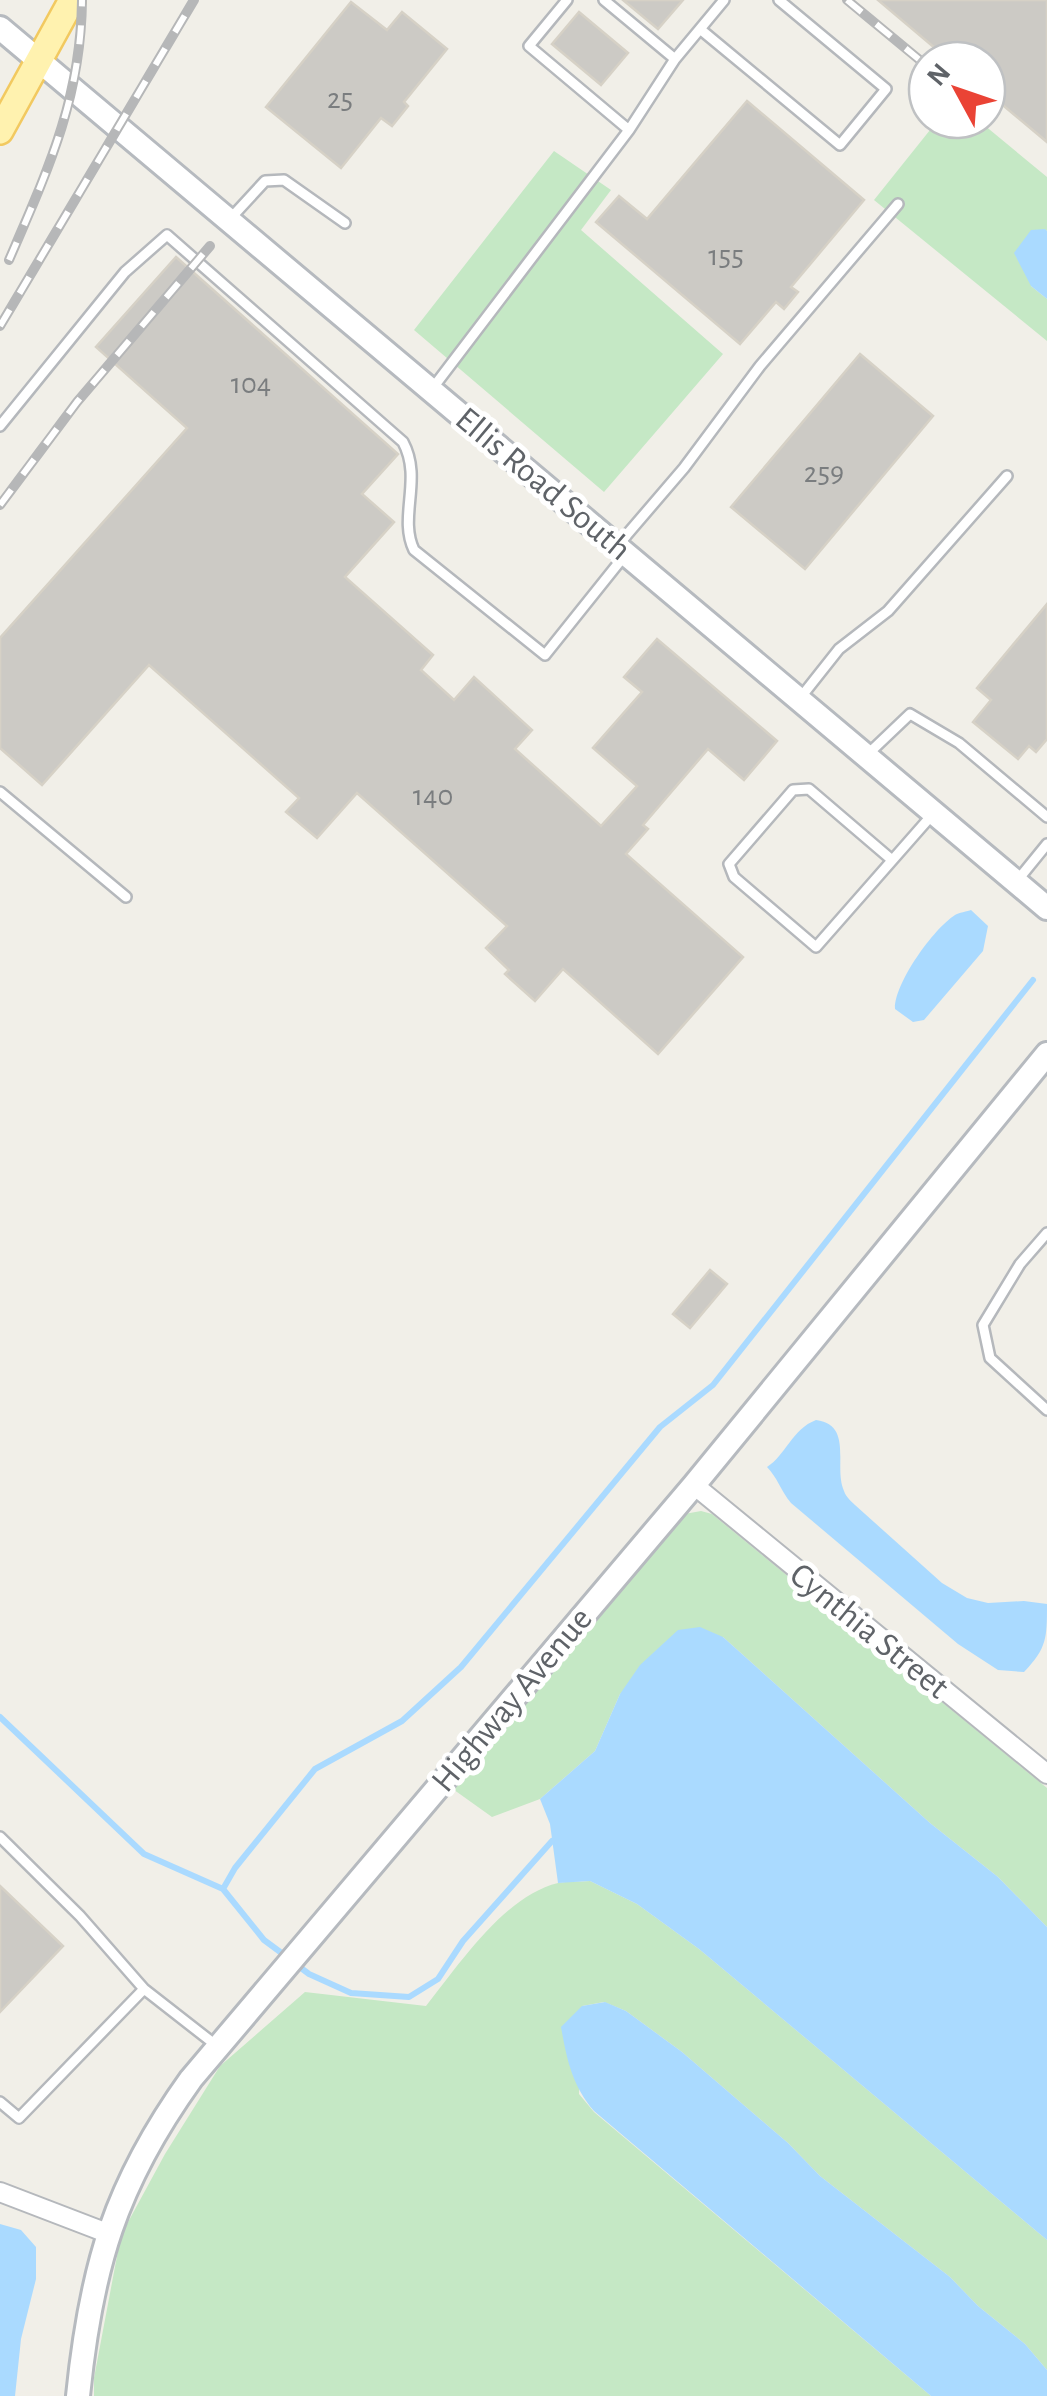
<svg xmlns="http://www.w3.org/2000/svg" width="1047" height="2396" font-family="'Alegreya Sans',sans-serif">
	<rect width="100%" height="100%" fill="#f1efe8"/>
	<path fill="#c5e8c5" d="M938 120H978L1047 177V231L1044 229 1031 286 1047 299V341L874 200Z
		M554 151 611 190 581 230 723 354 604 492 414 330Z
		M701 1511 712 1514 1047 1788V1927L998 1877 930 1823 723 1637 620 1694 595 1751 540 1799 492 1817 450 1787 679 1515Z
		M590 1881 637 1904 699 1949 1047 2240V2370L1025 2344 978 2306 950 2277 820 2176 788 2143 682 2052 626 2011 604 2002 582 2006 579 2094 594 2112 931 2396H94V2378L121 2235 165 2154 220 2066 305 1992 426 2006C459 1965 504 1896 558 1883 568 1881 580 1882 590 1881Z"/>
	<path fill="#aadaff" d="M1045 229 1047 231V299L1031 286 1014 253 1031 230Z
		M971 910 988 926 983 951 924 1020 913 1022 895 1009C894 984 933 929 955 915 958 913 968 911 971 910Z
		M816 1420C854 1425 833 1467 844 1491 846 1497 851 1501 855 1505L942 1583 967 1598 988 1603 1024 1601 1047 1604C1047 1638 1047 1648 1024 1672L998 1670 958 1644 791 1503C781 1491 777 1477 767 1467 786 1455 792 1429 816 1420Z
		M700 1627 723 1637 930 1823 998 1877 1047 1927V2240L699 1949 637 1904 590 1881 558 1883 550 1824 540 1799 595 1751 620 1694 640 1665 678 1630Z
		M605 2002 626 2011 682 2052 788 2143 820 2176 950 2277 978 2306 1025 2344 1047 2370V2396H931L594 2111C572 2085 567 2060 561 2027L582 2006Z
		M0 2224 21 2230 36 2247V2279L21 2339 15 2396H0Z"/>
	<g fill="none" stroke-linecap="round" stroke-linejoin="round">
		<path stroke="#aadaff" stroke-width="6" d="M0 1717 144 1854 223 1889
			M287 1957 264 1940 223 1889 235 1868 315 1769 402 1721 461 1667 660 1427 713 1385 1033 980
			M297 1965 309 1974 351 1993 409 1997 438 1979 463 1941 552 1841"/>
	</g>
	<path fill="#cccac5" stroke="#d6d1c6" stroke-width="2.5" d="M623 0H683L658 29Z
		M878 0H1047V142L987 92V60H949Z
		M351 2 387 30 402 12 447 49 404 102 408 106 392 126 381 118 341 168 266 107Z
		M579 12 628 53 601 85 552 44Z
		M747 101 864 200 791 287 798 292 784 309 776 302 740 344 596 222 619 196 647 219Z
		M176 257 398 454 362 494 394 522 345 577 433 655 421 670 454 700 474 677 532 730 515 749 601 826 637 786 593 748 642 692 624 677 657 639 777 741 744 780 708 749 643 825 648 829 626 854 743 957 658 1054 563 969 535 1001 505 974 509 970 486 948 507 926 357 793 317 838 286 812 299 798 149 665 42 785 0 748V638L187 428 96 347Z
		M860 354 933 416 805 569 731 507Z
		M1047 604V739L1036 752 1029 746 1018 759 973 722 991 700 977 688Z
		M710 1270 727 1284 690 1328 673 1314Z
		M0 1886 63 1946 0 2012Z"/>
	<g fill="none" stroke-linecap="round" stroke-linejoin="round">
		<g stroke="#b5b8bc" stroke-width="14">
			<path id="lane" d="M567 0 529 46 629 130
				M700 29 840 145 886 89 779 0
				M675 59 724 0
				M230 219 265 181 284 180 345 223
				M432 389 629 130 675 59 604 0
				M0 426 125 272 167 235 403 442C423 479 398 517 414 550L545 655 625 555
				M618 545 684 468 760 366 898 204
				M801 697 839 649 888 611 1007 476
				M868 754 910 714 959 743 1047 817
				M0 792 126 897
				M892 860 809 789 793 790 729 864 734 877 816 947 932 815
				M1017 881 1047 844
				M1047 1233 1020 1264 983 1325 990 1358 1047 1410
				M0 1837 80 1916 144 1989 217 2046
				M0 2102 19 2118 144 1989"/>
		</g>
		<g stroke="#b5b8bc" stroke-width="22">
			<path id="street" d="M694 1485 1047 1774
				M0 2192 107 2233"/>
		</g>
		<g stroke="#b6babf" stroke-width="28">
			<path id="secondary" d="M0 28 1047 908
				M78 2396C91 2267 115 2185 191 2079L694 1485 1047 1054"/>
		</g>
		<g stroke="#f2c960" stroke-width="30">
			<path id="primary" d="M0 131 72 0"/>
		</g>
		<use href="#lane" stroke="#fff" stroke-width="9"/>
		<use href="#street" stroke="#fff" stroke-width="18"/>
		<use href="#secondary" stroke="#fff" stroke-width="22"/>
		<use href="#primary" stroke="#fff2af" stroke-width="25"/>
		<g stroke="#b6b7b8" stroke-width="10">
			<path id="rail" d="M847 0 927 66
				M9 260C48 170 81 99 82 0
				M0 326 194 0
				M0 505 77 402 210 246"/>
		</g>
		<use href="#rail" stroke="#fff" stroke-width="6" stroke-dasharray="19" stroke-linecap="butt"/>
	</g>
	<g text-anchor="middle" stroke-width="10" stroke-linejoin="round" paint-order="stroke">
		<g font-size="30" fill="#7a7d7f">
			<text x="340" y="108">25</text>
			<text x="726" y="265">155</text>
			<text x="251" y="393">104</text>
			<text x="824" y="482">259</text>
			<text x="433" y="805">140</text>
		</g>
		<g font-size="35" fill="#5f6368" stroke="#fff">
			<text transform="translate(544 483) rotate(40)" y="12">Ellis Road South</text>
			<text transform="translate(870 1630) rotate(39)" y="12">Cynthia Street</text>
			<text transform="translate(511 1699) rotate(-50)" y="12">Highway Avenue</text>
		</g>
	</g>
	<g transform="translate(957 90) rotate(310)"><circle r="48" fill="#ffffff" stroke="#bfc1c3" stroke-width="2.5"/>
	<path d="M0-8L18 38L0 25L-18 38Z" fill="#ea4335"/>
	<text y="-15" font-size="28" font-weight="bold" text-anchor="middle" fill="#5f6368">N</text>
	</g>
</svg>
